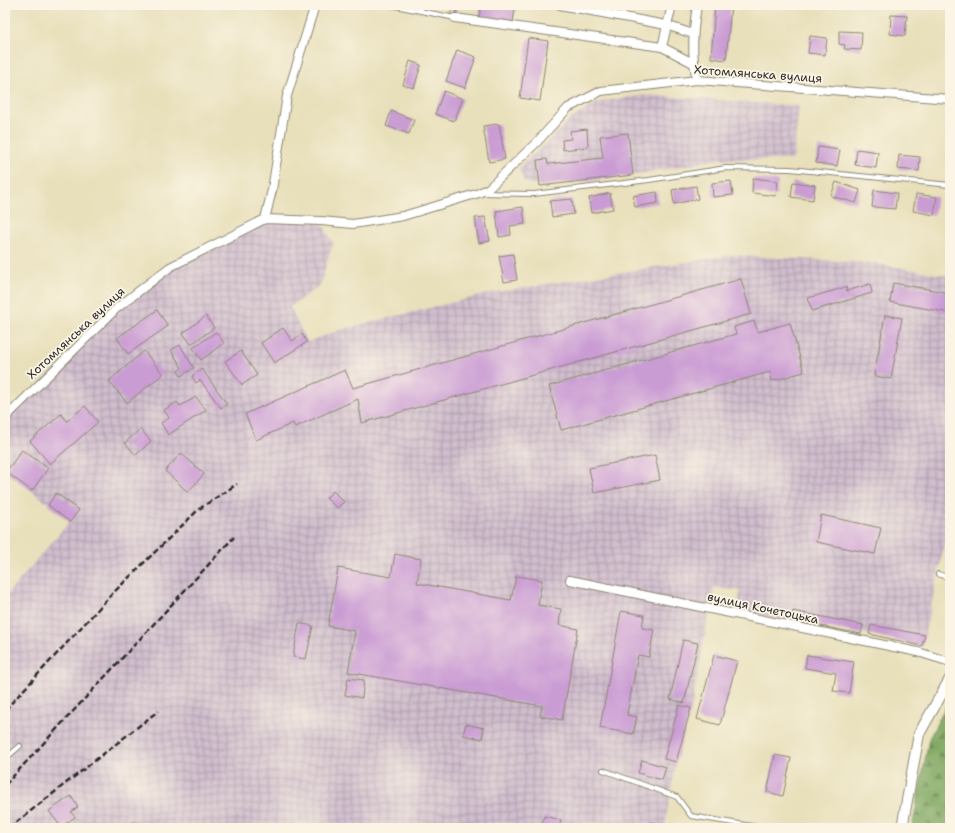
<svg xmlns="http://www.w3.org/2000/svg" width="955" height="833" font-family="'Shantell Sans',sans-serif">
	<defs>
		<pattern id="industrial-grid" width="8" height="8" patternUnits="userSpaceOnUse"><rect width="8" height="8" fill="#d0bdcd"/><path d="M0 4h8M4 0v8" fill="none" stroke="#a99aa7"/></pattern>
		<pattern id="forest-firs" width="22" height="20" patternUnits="userSpaceOnUse"><rect width="22" height="20" fill="#7ea75f"/><path d="M5 1l3.5 6h-7zM16 11l3.5 6h-7z" fill="#67884f"/></pattern>
	</defs>
	<rect width="100%" height="100%" fill="#fcf5e5"/>
	<filter id="ink" filterUnits="userSpaceOnUse"><feTurbulence type="fractalNoise" baseFrequency=".025" numOctaves="2"/><feDisplacementMap in="SourceGraphic" scale="8" xChannelSelector="R" yChannelSelector="G"/><feConvolveMatrix kernelMatrix="1 2 1 2 8 2 1 2 1" color-interpolation-filters="sRGB"/></filter>
	<filter id="wash" filterUnits="userSpaceOnUse"><feTurbulence type="fractalNoise" baseFrequency=".012" numOctaves="4" result="noise"/><feDisplacementMap in="SourceGraphic" scale="16" xChannelSelector="R" yChannelSelector="G"/><feGaussianBlur stdDeviation="0.9" result="paint"/><feColorMatrix in="noise" values="0 0 0 0 0 0 0 0 0 0 0 0 0 0 0 0 0 1.4 0 .05"/><feComposite in="paint" operator="in"/></filter>
	<g filter="url(#wash)">
		<rect width="100%" height="100%" fill="#e8e0bb"/>
		<path fill="url(#industrial-grid)" d="M643 95 799 106 793 160 720 159 633 175 540 186 524 182 519 168 571 119 598 102Z
			M265 219 321 221 333 243 320 285 290 307 307 342 343 329 491 293 731 255 872 263 950 276V519L922 646 869 634 738 611 740 591 714 587 691 708 676 762 665 825 687 828H5V597L70 521 32 491 5 472V418L117 308 170 267Z"/>
		<path fill="url(#forest-firs)" stroke="#546945" d="M950 698V828H912L929 739Z"/>
		<g id="blocks">
			<path fill="#ca9cd4" d="M481 5 515 9 513 22 479 17Z
				M715 5H731L726 60 711 58Z
				M453 7 458 8 455 17 450 15Z
				M891 15 907 16 905 36 890 34Z
				M839 31 862 32 861 50 844 49 845 45 839 44Z
				M810 36 827 38 825 55 808 53Z
				M528 38 548 41 540 101 520 98Z
				M457 50 476 57 465 88 446 81Z
				M410 61 421 65 414 88 403 85Z
				M444 91 463 99 454 121 435 114Z
				M391 111 414 120 409 134 386 126Z
				M499 124 505 159 489 162 483 126Z
				M587 129 588 147 563 150 562 140 571 139 570 131Z
				M628 133 633 175 540 186 537 160 547 159 548 164 603 158 600 136Z
				M818 147 840 150 837 166 816 163Z
				M857 149 878 152 876 168 855 165Z
				M899 155 920 157 919 171 898 169Z
				M753 178 778 181 776 196 752 193Z
				M731 181 733 195 713 197 712 183Z
				M793 182 815 185 813 200 791 197Z
				M836 182 860 190 856 203 831 196Z
				M696 186 698 199 674 204 672 190Z
				M874 190 897 193 895 209 872 207Z
				M657 192 658 203 635 207 633 196Z
				M610 193 613 209 591 213 589 198Z
				M916 194 937 197 934 215 913 211Z
				M572 199 574 214 552 217 550 201Z
				M523 207 525 224 510 226 511 235 499 237 496 211Z
				M485 217 490 241 479 243 475 218Z
				M513 254 517 280 504 282 499 256Z
				M741 279 751 314 362 423 358 399 295 427 293 423 256 440 245 414 345 370 353 388Z
				M893 283 950 293V313L890 302Z
				M870 284 872 293 812 311 808 298 846 287 847 291Z
				M157 310 168 326 128 354 117 338Z
				M885 315 902 318 891 379 874 376Z
				M206 316 214 328 191 344 183 333Z
				M754 321 758 332 790 323 804 372 772 381 770 372 561 430 549 386 736 334 734 327Z
				M283 328 292 341 302 334 307 342 274 363 261 343Z
				M216 332 224 343 201 360 193 348Z
				M180 345 194 368 181 376 178 371 182 368 171 350Z
				M144 351 163 374 127 403 109 381Z
				M241 351 257 375 242 385 225 361Z
				M202 369 227 404 221 408 200 380 196 383 192 376Z
				M196 397 206 410 168 435 161 423 169 418 164 410 177 402 180 406Z
				M85 406 98 422 50 464 30 441 61 414 67 421Z
				M140 429 151 441 136 455 125 443Z
				M22 450 48 468 32 491 6 472Z
				M181 453 204 474 188 492 165 471Z
				M655 455 660 480 594 493 589 468Z
				M333 491 344 502 337 508 326 498Z
				M56 493 79 510 70 522 48 505Z
				M821 515 881 528 875 554 816 542Z
				M395 554 421 559 417 583 511 600 516 576 542 580 538 605 561 609 559 625 578 629 562 720 540 716 542 706 348 672 355 631 328 626 338 568 391 577Z
				M621 611 644 615 642 628 654 630 649 657 638 655 627 715 637 717 633 734 600 728Z
				M793 611 863 625 861 634 791 620Z
				M299 623 313 626 306 659 293 657Z
				M871 625 925 635 922 646 869 634Z
				M683 640 698 643 684 703 670 699Z
				M714 655 737 661 720 725 697 719Z
				M807 655 854 662 849 693 833 691 836 673 805 668Z
				M348 678 364 680 362 698 345 695Z
				M679 705 691 708 676 762 664 759Z
				M466 724 484 728 482 739 463 735Z
				M775 755 791 758 783 796 767 792Z
				M642 760 666 767 662 780 638 773Z
				M71 796 78 807 71 812 75 817 61 827 49 811Z
				M544 816 561 820 559 828H541Z
				M132 822 157 827 156 828H131Z
				M650 822 665 825V828H649Z"/>
		</g>
	</g>
	<g filter="url(#ink)">
		<use href="#blocks" fill-opacity="0" stroke="#8a8673" stroke-width="1"/>
		<g fill="none" stroke-linecap="round" stroke-linejoin="round">
			<g stroke="#8a8673" stroke-width="6">
				<path id="service" d="M391 5 455 18
					M420 11 422 5
					M483 193 534 194 649 180 726 168 790 169 950 185
					M938 574 950 578
					M5 759 20 746
					M603 770 677 797 691 816 764 828"/>
			</g>
			<g stroke="#8a8673" stroke-width="10">
				<path id="minor" d="M560 5 666 25 693 34
					M455 18 662 47 693 63
					M662 47 672 5
					M697 80C691 54 693 31 697 5
					M265 219 272 190 287 96 315 5
					M5 418 117 308 170 267 265 219 321 221 353 224 403 216 479 193 489 188 537 142 568 108 601 91 697 80 950 99
					M570 580 918 652 950 662"/>
			</g>
			<g stroke="#8a8673" stroke-width="12">
				<path id="tertiary" d="M902 828 919 734 950 679"/>
			</g>
			<use href="#service" stroke="#fff" stroke-width="4"/>
			<use href="#minor" stroke="#fff" stroke-width="8"/>
			<use href="#tertiary" stroke="#fff" stroke-width="10"/>
			<path stroke="#2b2b2b" stroke-width="2.5" stroke-dasharray="6 3" stroke-linecap="butt" d="M5 710 112 594 199 509 237 484
				M5 785 234 537
				M9 828 158 711"/>
		</g>
	</g>
	<g text-anchor="middle" stroke-width="3.5" stroke-linejoin="round" paint-order="stroke">
		<g font-size="12" fill="#2b2b2b" stroke="#fcf5e5">
			<text transform="translate(758 74) rotate(4)" y="4">Хотомлянська вулиця</text>
			<text transform="translate(76 333) rotate(-43)" y="4">Хотомлянська вулиця</text>
			<text transform="translate(763 608) rotate(12)" y="4">вулиця Кочетоцька</text>
		</g>
	</g>
	<rect width="955" height="833" fill="none" stroke="#fcf5e5" stroke-width="20"/>
</svg>
